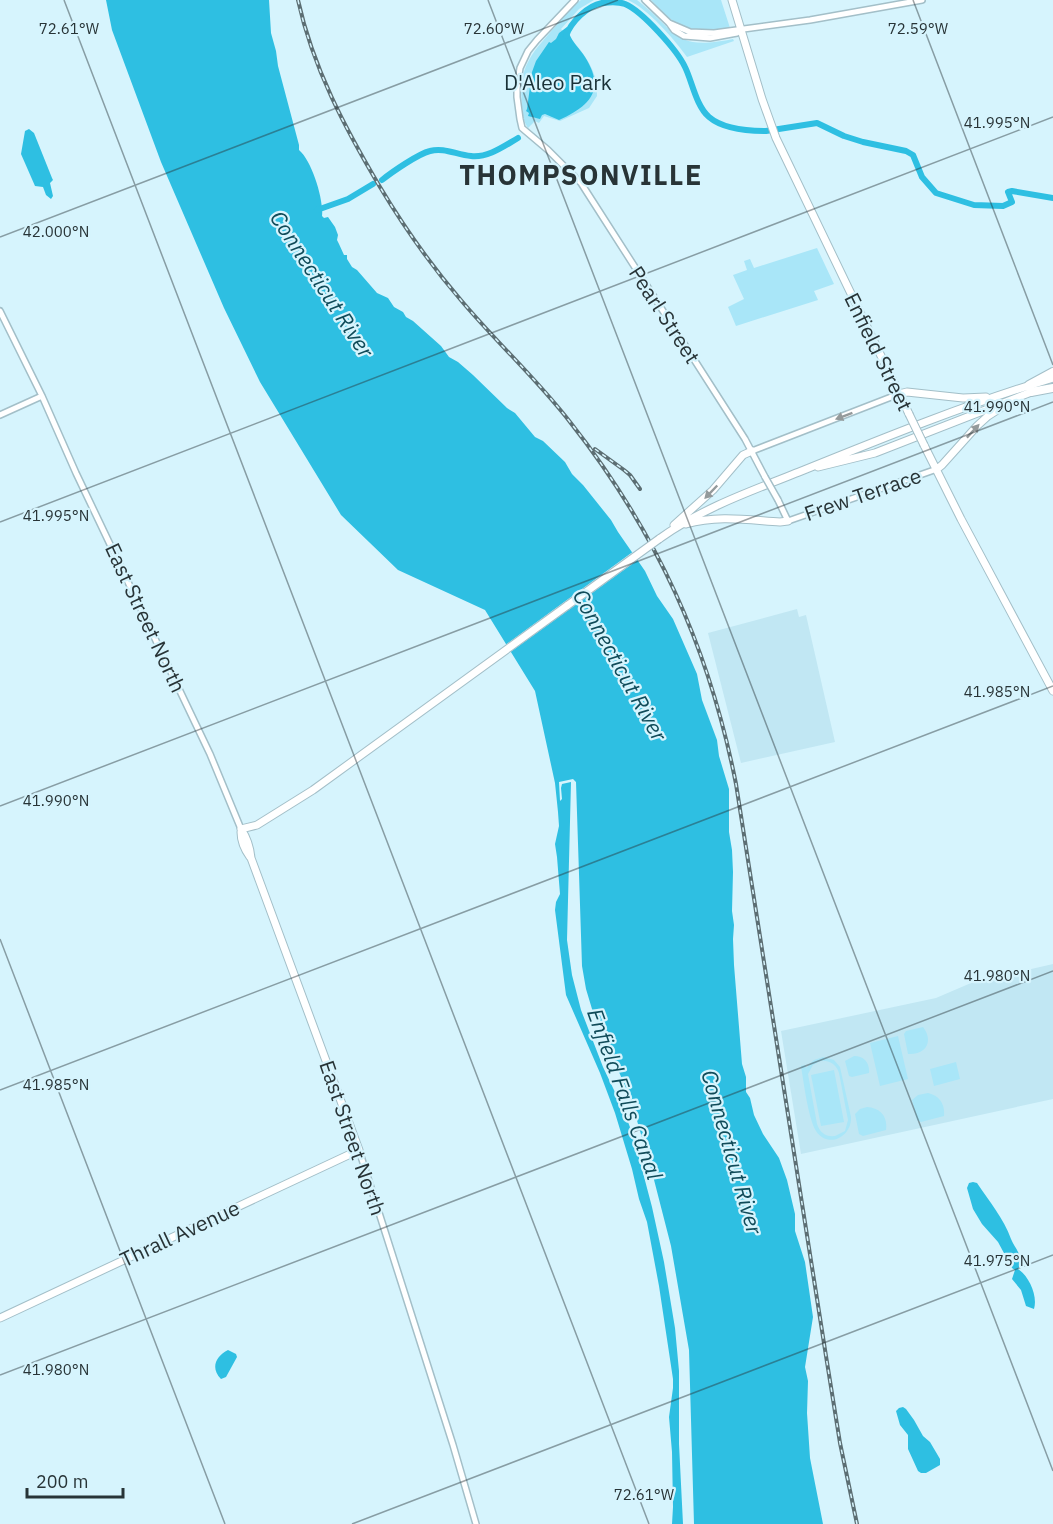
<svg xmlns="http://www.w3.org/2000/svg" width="1053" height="1524" font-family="'IBM Plex Sans',sans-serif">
	<rect width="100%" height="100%" fill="#d6f4fd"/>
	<path fill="#c1e7f3" d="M797 609 799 617 806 615 835 742 741 763 708 633Z
		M1053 964V1099L801 1154 781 1031 936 998 971 983Z"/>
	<path fill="#a9e6f8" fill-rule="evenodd" d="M581 0H594L579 9 561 29C575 42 589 58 595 77 597 82 597 90 597 96L589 108 560 121 544 116 539 123 535 121 528 128C523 121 523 114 522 106 518 67 531 54 555 27 563 17 571 7 581 0Z
		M628 0H637C679 33 673 51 733 39L734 41 687 57C674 39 648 9 628 0Z
		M651 0H721L730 28C689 35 679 30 651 0Z
		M817 248 834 284 814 291 818 300 736 326 728 307 744 299 733 275 747 270 744 261 750 259 754 268Z
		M923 1027C934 1041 926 1055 908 1054L904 1034 906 1031Z
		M898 1036 908 1079 880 1086 870 1043Z
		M854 1056C864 1056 870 1063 869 1073L852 1077 849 1076 845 1061Z
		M823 1057 834 1060 840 1067 851 1117C852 1137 828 1149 816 1131 808 1117 804 1084 801 1066L805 1065 806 1068 814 1060ZM820 1061C829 1060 836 1064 839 1073L848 1120 845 1131 835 1136C826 1137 820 1133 817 1124L808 1074 813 1065Z
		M956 1062 960 1079 934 1086 930 1069Z
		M834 1070 844 1122 821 1126 811 1075Z
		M928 1093C940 1096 945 1104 944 1116L921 1122 917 1120 912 1100 918 1095Z
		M867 1107C880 1108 888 1116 886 1130L863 1136 859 1134 855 1114 860 1109Z"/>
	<path fill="#2ebfe2" d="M106 0H269L271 33 276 51 278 66 299 145V150C312 161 324 200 322 216L324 218 328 217 335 227 338 235 337 240 339 244 344 255H347V259L352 267 357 270 377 293 388 298 394 307 403 312 406 317 413 321 441 346 449 357 458 362 473 375 507 408 515 413 535 437 543 441 565 462 572 474 583 485 611 520 618 532 645 571 657 596 673 619 697 674 702 700 717 740 719 756 729 789V832L732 850 733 872 732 911 734 925 733 939 734 965 742 1064 746 1077V1092L750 1098 754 1115 763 1134 779 1158 787 1180 795 1214V1231L805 1262 813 1317 805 1367 808 1381 807 1413 810 1458 823 1524H694L689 1350 671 1246 652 1172 631 1100 592 1009 586 989 582 966 576 782 573 779 559 782 560 801 562 799 561 788 562 784 571 782 567 940 572 975 581 1010 603 1067 623 1109 633 1135 652 1207 664 1262 675 1328 679 1371V1444L683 1524H672L673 1507 672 1452 669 1417 673 1388V1379L659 1286 647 1222 639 1199 632 1169 615 1113 600 1073 566 995 555 910 556 902 560 894 557 857 555 844 559 826 558 812 555 783 535 691 485 610 398 570 341 515 260 382 224 308 161 162 112 30Z
		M567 27 571 30 569 33C572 42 580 49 585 57 606 90 590 106 559 120L545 114 542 115 540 119 528 116 529 113 526 111 527 109 532 72 536 61 549 42 551 43 556 39 559 33Z
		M29 129 34 133 52 178 53 180 50 183 53 196 51 199 46 195 43 187 35 186 21 154 25 131Z
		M973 1182 977 1183C989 1201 1004 1219 1011 1239 1014 1246 1020 1253 1021 1260 1021 1263 1019 1267 1018 1269 1029 1276 1038 1296 1034 1309L1026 1306 1021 1290 1012 1279 1015 1270 1012 1268 998 1242 982 1224 973 1209 967 1188 969 1183Z
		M228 1350 236 1354 237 1357 226 1377 221 1379C210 1368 216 1356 228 1350Z
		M903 1407 906 1409 914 1420 923 1436 930 1442 940 1459V1465L926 1473H921L918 1471 908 1449V1435L900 1425 896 1411 899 1408Z"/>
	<path fill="#d6f4fd" d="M634 551 639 559 509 653 504 646Z"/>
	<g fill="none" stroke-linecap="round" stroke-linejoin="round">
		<path stroke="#2ebfe2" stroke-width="6" d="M566 36C571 22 587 6 602 3 610 2 617 1 625 4 642 11 677 50 685 67 692 81 696 106 709 117 723 129 748 131 766 131L817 123 844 136 863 142 906 151 913 155 922 177 936 193 974 205 1003 206 1012 202 1008 192 1012 191 1053 198
			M382 180C392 172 418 154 430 151 444 147 457 155 471 156 488 158 504 146 518 138
			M317 210 348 199 373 184"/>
		<g stroke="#a3bfc8" stroke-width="8">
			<path id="secondary" d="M575 0 537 40 528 51 520 68 517 88V97L520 119 522 128 548 150 581 183 745 439 765 477
				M645 0 669 23 674 30 684 36 710 38 737 33 741 30
				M669 23 690 32 714 33 810 20 922 0
				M0 311 42 396 76 473 210 754 241 829
				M0 415 42 396
				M752 451 899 394
				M778 500 788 521 937 469
				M359 1150 453 1445 476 1524"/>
		</g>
		<g stroke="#a3bfc8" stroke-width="9">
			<path id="primary" d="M732 0 762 99 776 138 909 414
				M899 394 907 392 963 398 986 397
				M924 445 961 519 1053 691
				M818 467 875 453 1034 391
				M937 469 942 465 977 426 988 416 1002 407
				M686 524C717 515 748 520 780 522L788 521
				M674 525 713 490 743 455 752 451
				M659 539C702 508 751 491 799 472 883 438 967 404 1053 378
				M241 829 257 825 313 790 568 605
				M241 832C241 841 245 850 250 857
				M0 1318 359 1150 251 858C250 847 247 838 241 829"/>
		</g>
		<g stroke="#a3bfc8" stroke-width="10">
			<path id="highway" d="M1029 385 1053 372
				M1031 392 1053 388"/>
		</g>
		<use href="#secondary" stroke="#fff" stroke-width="5"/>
		<use href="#primary" stroke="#fff" stroke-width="7"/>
		<use href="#highway" stroke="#fff" stroke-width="8"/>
		<g stroke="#5c6e73" stroke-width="4">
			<path id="rail" d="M298 0C313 68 345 128 380 187 404 227 430 264 460 299 495 341 536 378 570 422 656 531 709 647 736 784L826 1356 840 1443 857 1524
				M595 449 624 470 630 475 640 489"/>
		</g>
		<use href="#rail" stroke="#d6f4fd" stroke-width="1.5" stroke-dasharray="4.5" stroke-linecap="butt"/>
		<g stroke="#a3bfc8" stroke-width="8" stroke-linecap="butt">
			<path id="secondary-bridge" d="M765 477 778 500"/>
		</g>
		<g stroke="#a3bfc8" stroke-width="9" stroke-linecap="butt">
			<path id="primary-bridge" d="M909 414 924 445
				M568 605 659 539"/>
		</g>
		<use href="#secondary-bridge" stroke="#fff" stroke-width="5"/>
		<use href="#primary-bridge" stroke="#fff" stroke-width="7"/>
	</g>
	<defs><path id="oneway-solid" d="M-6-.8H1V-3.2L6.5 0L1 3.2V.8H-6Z" transform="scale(1.5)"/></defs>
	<g fill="#949a9b">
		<use href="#oneway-solid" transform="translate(844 416) rotate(159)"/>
		<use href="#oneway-solid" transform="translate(973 431) rotate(-47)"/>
		<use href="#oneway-solid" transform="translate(711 492) rotate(134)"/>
	</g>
	<path fill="none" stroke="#283437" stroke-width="1.5" stroke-opacity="0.45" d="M64 0 649 1524M488 0 1053 1471M913 0 1053 365M0 237 618 0M0 522 1053 117M0 806 1053 402M0 939 225 1524M0 1090 1053 686M0 1375 1053 971M352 1524 1053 1255"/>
	<g text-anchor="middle" stroke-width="4.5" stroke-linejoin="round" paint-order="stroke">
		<g font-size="21" fill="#1a3137" stroke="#d6f4fd">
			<text x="558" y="90">D'Aleo Park</text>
		</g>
		<g font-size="21" fill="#283437" stroke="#d6f4fd">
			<text transform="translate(664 315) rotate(57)" y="7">Pearl Street</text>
			<text transform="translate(878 352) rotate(64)" y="7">Enfield Street</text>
			<text transform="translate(863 495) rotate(-19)" y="7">Frew Terrace</text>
			<text transform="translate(145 618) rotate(65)" y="7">East Street North</text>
			<text transform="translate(352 1138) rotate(71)" y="7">East Street North</text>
			<text transform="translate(180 1234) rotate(-25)" y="7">Thrall Avenue</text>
		</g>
		<g font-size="22" font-style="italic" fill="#104b59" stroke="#d6f4fd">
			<text transform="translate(322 284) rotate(57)" y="8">Connecticut River</text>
			<text transform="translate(620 665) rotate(61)" y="8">Connecticut River</text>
			<text transform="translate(625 1094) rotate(70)" y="8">Enfield Falls Canal</text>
			<text transform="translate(732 1152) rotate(74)" y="8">Connecticut River</text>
		</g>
		<g font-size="27" font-weight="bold" letter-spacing="1.5" fill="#283437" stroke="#d6f4fd">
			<text x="581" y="185">THOMPSONVILLE</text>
		</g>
	</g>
	<g font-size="15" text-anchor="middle" fill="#283437" stroke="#d6f4fd" stroke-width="4.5" stroke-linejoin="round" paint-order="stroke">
		<text x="69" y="34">72.61°W</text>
		<text x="494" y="34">72.60°W</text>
		<text x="918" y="34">72.59°W</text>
		<text x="997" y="128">41.995°N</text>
		<text x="56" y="237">42.000°N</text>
		<text x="997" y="412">41.990°N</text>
		<text x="56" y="521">41.995°N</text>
		<text x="997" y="697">41.985°N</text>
		<text x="56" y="806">41.990°N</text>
		<text x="997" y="981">41.980°N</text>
		<text x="56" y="1090">41.985°N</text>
		<text x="997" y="1266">41.975°N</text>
		<text x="56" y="1375">41.980°N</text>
		<text x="644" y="1500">72.61°W</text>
	</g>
	<path d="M27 1488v9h96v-9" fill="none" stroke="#283437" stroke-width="3"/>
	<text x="36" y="1488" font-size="18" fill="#283437" stroke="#d6f4fd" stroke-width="4.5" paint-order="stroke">200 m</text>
</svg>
